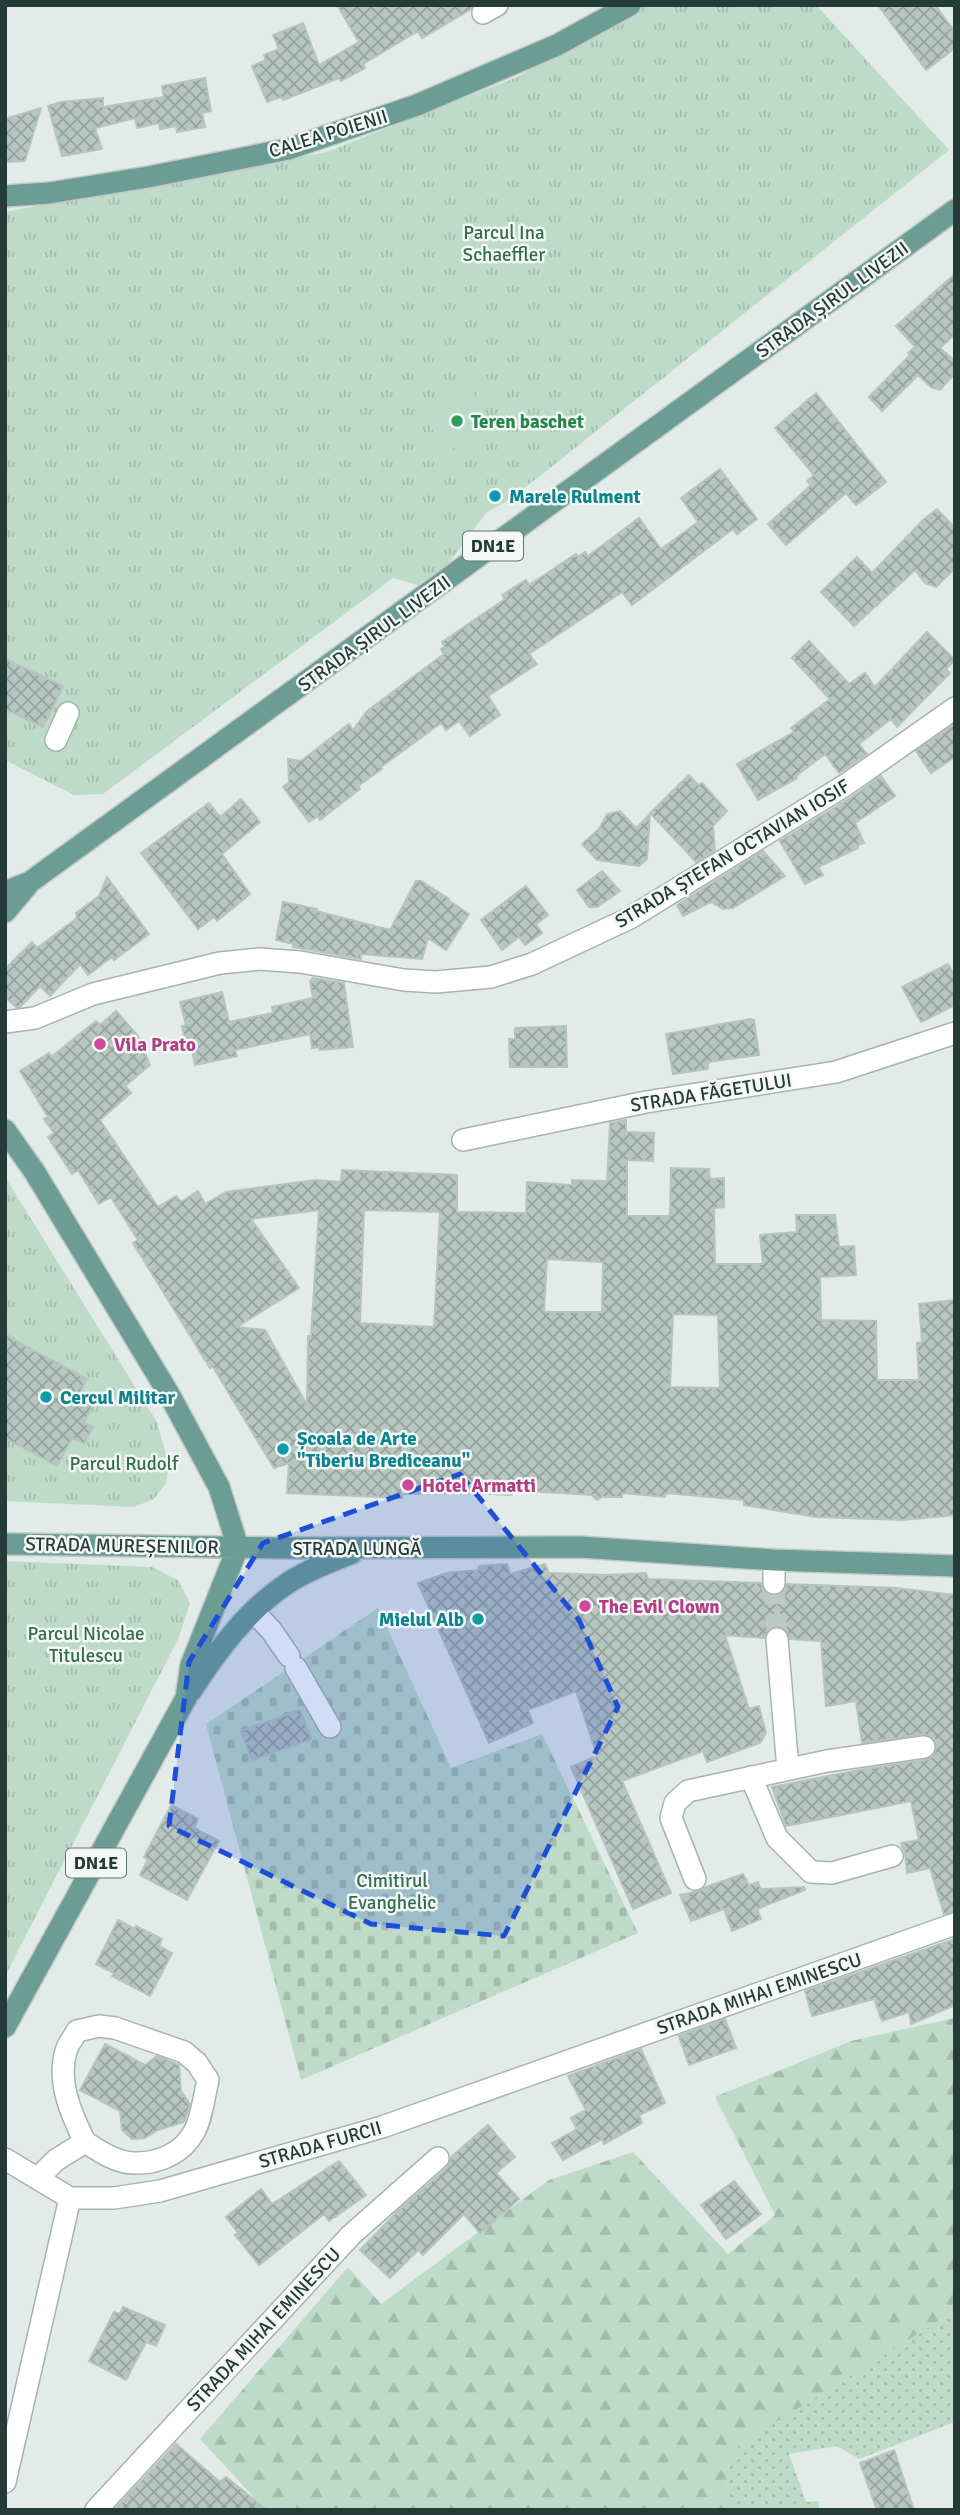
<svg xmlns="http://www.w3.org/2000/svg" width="960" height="2515" font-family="Signika,sans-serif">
	<defs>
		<pattern id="grass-dots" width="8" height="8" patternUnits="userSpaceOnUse" patternTransform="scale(1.75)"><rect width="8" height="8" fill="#bedac8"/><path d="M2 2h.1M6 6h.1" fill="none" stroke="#a3bcac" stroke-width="1.8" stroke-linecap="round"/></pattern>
		<pattern id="forest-firs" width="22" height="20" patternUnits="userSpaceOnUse" patternTransform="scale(1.75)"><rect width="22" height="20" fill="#bedac8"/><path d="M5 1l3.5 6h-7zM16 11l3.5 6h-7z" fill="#a3bcac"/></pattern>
		<pattern id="cemetery-stones" width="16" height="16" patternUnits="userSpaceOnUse" patternTransform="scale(1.75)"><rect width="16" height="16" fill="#bedac8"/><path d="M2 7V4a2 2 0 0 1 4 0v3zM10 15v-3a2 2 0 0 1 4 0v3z" fill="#a3bcac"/></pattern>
		<pattern id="park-tufts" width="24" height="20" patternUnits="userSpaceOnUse" patternTransform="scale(1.75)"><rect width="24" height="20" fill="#bedac8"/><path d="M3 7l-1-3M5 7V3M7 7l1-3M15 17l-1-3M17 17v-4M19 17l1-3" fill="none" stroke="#a3bcac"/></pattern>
		<pattern id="building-cross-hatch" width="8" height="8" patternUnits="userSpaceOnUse" patternTransform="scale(1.75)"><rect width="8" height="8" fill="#b8c6c1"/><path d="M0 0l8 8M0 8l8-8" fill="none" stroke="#95a29e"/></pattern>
	</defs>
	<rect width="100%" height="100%" fill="#e3ebe8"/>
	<path fill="url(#grass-dots)" d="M955 2311V2422L859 2459 837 2446 789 2454 806 2502 819 2501V2510H725L727 2470 739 2445Z"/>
	<path fill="url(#forest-firs)" d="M955 2018V2311L739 2445 727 2470 725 2510H259L260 2504 200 2439 348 2267 381 2304 549 2180 633 2152 728 2254 775 2215 715 2097 851 2041Z"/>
	<path fill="url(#cemetery-stones)" d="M378 1608 451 1768 542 1734 638 1933 301 2080 206 1724Z"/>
	<path fill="url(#park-tufts)" d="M644 5H816L949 150 545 472 507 501 486 513 449 563 418 585 393 578 103 794 74 795 5 760V709L43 727 63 686 5 659V212L326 152 515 78Z
		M5 1177 157 1422 169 1466 166 1483 154 1499 134 1507 5 1501V1438L57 1466 72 1438 84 1444 93 1427 84 1422 80 1393 87 1379 5 1335Z
		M5 1561 152 1567 178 1580 190 1603 178 1639 5 1976Z"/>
	<path fill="#bedac8" d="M472 389 490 434 442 453 424 408Z"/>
	<path fill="url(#building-cross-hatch)" stroke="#b6c4bf" stroke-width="2" fill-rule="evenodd" d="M337 5H473L471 9 422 38 418 31 363 64 365 68 341 81 339 78 283 100 281 97 267 102 252 66 266 60 264 55 279 49 273 35 303 23 319 65 359 42Z
		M878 5H935L955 32V48L926 70Z
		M205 78 211 111 202 113 205 127 177 132 176 126 160 129 159 123 137 128 135 118 95 128 102 149 62 156 48 106 61 102 103 98V107L164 97 162 86Z
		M41 108 25 161 5 162V119Z
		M955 274V334L940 348 955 361V373L940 390 931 387 918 375 882 411 869 397 910 355 908 353 915 347 896 326Z
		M816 393 886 482 856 505 846 493 786 545 768 524 811 485 807 481 814 475 775 428Z
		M720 469 757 519 737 534 733 529 632 605 622 592 529 654 537 664 488 696 500 715 470 736 459 721 446 730 441 723 381 767 382 769 358 786 360 789 320 820 318 816 309 822 283 787 289 782 288 759 301 761 349 724 353 730 367 711 444 654 441 649 445 647 442 642 505 599 502 595 526 580 529 585 576 554 578 557 585 552 588 556 639 518 661 549 698 522 681 498Z
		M937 509 955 528V568L936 587 925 583 915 570 854 626 821 592 857 557 872 573 923 520Z
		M927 632 955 660 946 669 950 673 897 727 891 719 859 744 867 754 839 773 825 754 796 776 797 778 758 800 737 764 794 732 791 728 830 699 792 658 809 641 849 684 865 673 875 687Z
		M5 659 63 686 43 727 5 709Z
		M955 724V757L931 773 916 751Z
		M689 775 698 785 702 783 727 811 713 826 715 850 696 862 650 813Z
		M881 776 895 796 855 823 864 843 858 845V848L818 867 823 875 805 884 780 841 855 795Z
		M241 799 260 822 222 854 250 894 217 921 214 917 198 929 141 853 209 803 220 817Z
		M620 811 636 828 650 814 647 859 639 866 597 860 582 844 599 829 607 814Z
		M763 851 785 876 733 908 723 909 711 902 683 916 677 905Z
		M602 871 620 891 597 907H589L577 890Z
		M107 877 149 934 114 960 112 957 88 975 80 964 50 996 40 986 20 1007H16L5 997V969L32 942 37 948 77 918 76 913 99 896Z
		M416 881H421L449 899 448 900 469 914 446 950 428 938 422 959 361 954V959L293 947 294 944 276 940 283 902 317 909 316 911 390 930Z
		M526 886 548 915 536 924 542 933 525 945 519 937 502 950 481 920Z
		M948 964 955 976V1005L921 1022 902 987Z
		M313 978 344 983 353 1047 319 1050V1047L312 1048 310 1034 235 1050 237 1056 195 1065 191 1046 186 1047 182 1026 186 1025 180 1002 222 992 229 1022 273 1013 272 1007 313 998 310 981Z
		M116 1011 138 1036 150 1065 125 1086 131 1093 100 1120 158 1207 176 1196 181 1202 198 1191 205 1204 226 1192 316 1180 341 1182 342 1170 457 1175V1212L526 1213 527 1182 572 1185V1180L607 1181 610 1123 626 1120V1132L654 1133 653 1161 627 1160V1216H670L671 1168 709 1169 710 1179 724 1178V1207L714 1208 715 1264H763L760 1235 797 1232 796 1215H835L839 1247 854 1246 856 1275 820 1277 821 1320 876 1321 877 1380H919L917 1343 922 1342 919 1304 955 1300V1515L903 1520 816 1517 744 1505V1500L666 1493 665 1497 622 1493V1497H602L597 1500 592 1495 512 1490V1495L472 1493 402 1494V1498L287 1493 289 1463 274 1468 213 1367 210 1368 133 1243 138 1240 111 1197 99 1204 78 1170 72 1174 48 1137 54 1133 44 1119 48 1117 20 1071 49 1053 51 1057 96 1021 100 1025ZM319 1210 311 1336H308L307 1405 265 1330 237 1327 299 1288 251 1219ZM364 1210 440 1212 434 1327 360 1323ZM547 1259 603 1262 602 1312H544ZM673 1314 718 1315 720 1388 670 1387Z
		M750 1019 754 1020 759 1055 708 1062V1069L673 1074 666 1034Z
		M566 1026 567 1067H510L509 1039H515V1028Z
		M5 1335 87 1379 80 1393 95 1401 84 1422 93 1427 84 1444 72 1438 57 1466 5 1438Z
		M507 1564 510 1574 545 1564 549 1573 606 1575 646 1573 648 1579 761 1583 763 1590 773 1596 781 1594 787 1584 896 1588 955 1595V1911L944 1914 930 1868 907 1873 905 1853 901 1843 919 1840 911 1801 786 1826 772 1787 859 1770 926 1760 933 1757 937 1746 934 1738 923 1734 862 1743 856 1701 826 1706 821 1641 790 1639 787 1631 777 1626 769 1629 764 1638 725 1635 749 1709 759 1706 766 1733 760 1743 707 1762 703 1751 622 1781 671 1893 633 1909 571 1767 597 1756 576 1691 528 1710 533 1723 489 1743 418 1583 447 1573 478 1570 479 1566Z
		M300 1710 311 1739 252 1760 241 1731Z
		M171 1805 198 1819 194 1828 219 1841 187 1900 140 1875 148 1859 144 1857Z
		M743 1874 749 1885 758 1882 761 1889 804 1887 805 1890 757 1909 761 1919 732 1931 724 1909 691 1921 680 1895 699 1891 706 1887Z
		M118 1920 135 1929 136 1926 162 1939 159 1946 172 1953 150 1996 112 1976 114 1973 96 1964Z
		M955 1939V2005L911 2024 909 2012 882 2021 874 1999 812 2016 805 1991Z
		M725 2019 736 2048 689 2065 679 2036Z
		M105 2044 145 2065 157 2056 179 2065 181 2091 190 2104 184 2122 158 2130 145 2138 132 2139 122 2130 120 2111 80 2090Z
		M641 2049 665 2103 639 2115 642 2123 604 2144 602 2139 563 2160 552 2143 577 2129 571 2118 586 2110 568 2076Z
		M488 2125 515 2157 496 2173 519 2199 480 2233 464 2214 423 2255 418 2250 390 2278 360 2250 397 2212 447 2168 452 2156Z
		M339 2161 366 2195 329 2221 324 2214 259 2265 235 2235 238 2233 226 2217 261 2189 272 2204Z
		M734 2181 761 2214 726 2239 701 2205Z
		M123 2307 165 2325 156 2346 146 2342 126 2380 89 2361 114 2312 120 2314Z
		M176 2444 220 2482 226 2477 267 2510H114Z
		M894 2450 914 2510H877L860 2463Z"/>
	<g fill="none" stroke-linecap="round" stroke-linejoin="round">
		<path stroke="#bdc8c5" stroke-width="21" stroke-dasharray="21 10" stroke-linecap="butt" d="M774 1583 777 1639"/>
		<g stroke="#a6b3af" stroke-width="24">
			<path id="minor" d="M483 13 497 5
				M56 740 68 713
				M5 1022 35 1018 93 994 220 963 260 959 300 962 404 980 436 982 491 977 532 964 630 918 847 784 955 708
				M463 1140 646 1102 836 1072 955 1033
				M774 1560V1583
				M254 1612 271 1630 289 1656
				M777 1639 788 1769
				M296 1668 330 1727
				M751 1777 777 1838 811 1872 832 1873 892 1856
				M695 1879 671 1818 675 1803 688 1791 827 1761 924 1747
				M5 2159 70 2198H114L160 2191 382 2127 955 1924
				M38 2178 56 2160 85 2142C99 2151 117 2163 134 2163 158 2164 183 2153 194 2132 202 2118 204 2096 208 2080L197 2063 184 2052 115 2028 99 2026 77 2031C74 2037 68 2044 66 2051 57 2082 71 2114 85 2142
				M5 2482 70 2198
				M96 2510 351 2235 438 2158"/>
		</g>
		<g stroke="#c2c8c7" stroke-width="24">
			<path id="major" d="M5 196 49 193 148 177 288 149 417 105 557 45 630 5
				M5 892 30 882 955 210
				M5 912 27 886
				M5 1130 34 1171 169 1394 219 1487 238 1547
				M5 1544 289 1548 580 1547 774 1560 955 1566
				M191 1691C217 1651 248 1609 288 1583 307 1570 330 1562 352 1553
				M5 2027 186 1698 191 1665 238 1547"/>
		</g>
		<use href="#minor" stroke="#fff" stroke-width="21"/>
		<use href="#major" stroke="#6b9d94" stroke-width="21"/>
	</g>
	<path fill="#1d4ed8" fill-opacity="0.2" stroke="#1d4ed8" stroke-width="5" stroke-dasharray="14 9" stroke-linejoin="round" d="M460 1474 579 1620 618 1707 504 1936 371 1924 169 1826 189 1662 263 1543Z"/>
	<circle fill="#2e9e5b" stroke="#f3f8f6" stroke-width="2.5" cx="457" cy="421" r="7"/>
	<g fill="#0f9aa8" stroke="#f3f8f6" stroke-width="2.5">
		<circle cx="495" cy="496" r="7"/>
		<circle cx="46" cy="1397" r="7"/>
		<circle cx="283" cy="1449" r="7"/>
		<circle cx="478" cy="1619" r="7"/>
	</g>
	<g fill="#d1479c" stroke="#f3f8f6" stroke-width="2.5">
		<circle cx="100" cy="1044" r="7"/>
		<circle cx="408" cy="1485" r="7"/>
		<circle cx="585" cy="1606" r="7"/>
	</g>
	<g text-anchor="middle" stroke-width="5" stroke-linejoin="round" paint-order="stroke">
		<g fill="#f3f8f6" stroke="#627470" stroke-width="2">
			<rect x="463" y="531.5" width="60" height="29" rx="5"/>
			<rect x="66" y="1848.5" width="60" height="29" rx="5"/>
		</g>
		<g font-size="18" font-weight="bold" fill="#243b37">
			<text x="493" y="552">DN1E</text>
			<text x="96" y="1869">DN1E</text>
		</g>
		<g font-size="19" fill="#243b37" stroke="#f3f8f6">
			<text transform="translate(328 133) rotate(-17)" y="7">CALEA POIENII</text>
			<text transform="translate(832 299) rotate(-36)" y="7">STRADA ȘIRUL LIVEZII</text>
			<text transform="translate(374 633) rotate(-36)" y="7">STRADA ȘIRUL LIVEZII</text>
			<text transform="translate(732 853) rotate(-31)" y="7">STRADA ȘTEFAN OCTAVIAN IOSIF</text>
			<text transform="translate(711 1092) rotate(-9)" y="7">STRADA FĂGETULUI</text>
			<text transform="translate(122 1545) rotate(1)" y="7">STRADA MUREȘENILOR</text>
			<text x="357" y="1555">STRADA LUNGĂ</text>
			<text transform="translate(759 1993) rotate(-19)" y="7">STRADA MIHAI EMINESCU</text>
			<text transform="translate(320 2144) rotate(-16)" y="7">STRADA FURCII</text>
			<text transform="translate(263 2329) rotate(-47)" y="7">STRADA MIHAI EMINESCU</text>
		</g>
		<g font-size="19" fill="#326e4e" stroke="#f3f8f6">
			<text x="504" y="239">Parcul Ina<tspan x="504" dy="22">Schaeffler</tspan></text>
			<text x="124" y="1470">Parcul Rudolf</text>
			<text x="86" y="1640">Parcul Nicolae<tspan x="86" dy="22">Titulescu</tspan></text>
			<text x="392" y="1887">Cimitirul<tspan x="392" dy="22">Evanghelic</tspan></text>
		</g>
		<g font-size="19" font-weight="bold" fill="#27864d" stroke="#f3f8f6" text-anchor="start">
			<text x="471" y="428">Teren baschet</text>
		</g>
		<g font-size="19" font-weight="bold" fill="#0d838f" stroke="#f3f8f6" text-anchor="start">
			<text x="509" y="503">Marele Rulment</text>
			<text x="60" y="1404">Cercul Militar</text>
			<text x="297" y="1445">Școala de Arte<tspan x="297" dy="22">"Tiberiu Brediceanu"</tspan></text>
			<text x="464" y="1626" text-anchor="end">Mielul Alb</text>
		</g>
		<g font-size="19" font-weight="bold" fill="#b23c85" stroke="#f3f8f6" text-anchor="start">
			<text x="114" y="1051">Vila Prato</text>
			<text x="422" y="1492">Hotel Armatti</text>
			<text x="599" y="1613">The Evil Clown</text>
		</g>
	</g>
	<rect width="960" height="2515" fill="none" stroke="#243b37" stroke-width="14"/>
</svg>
